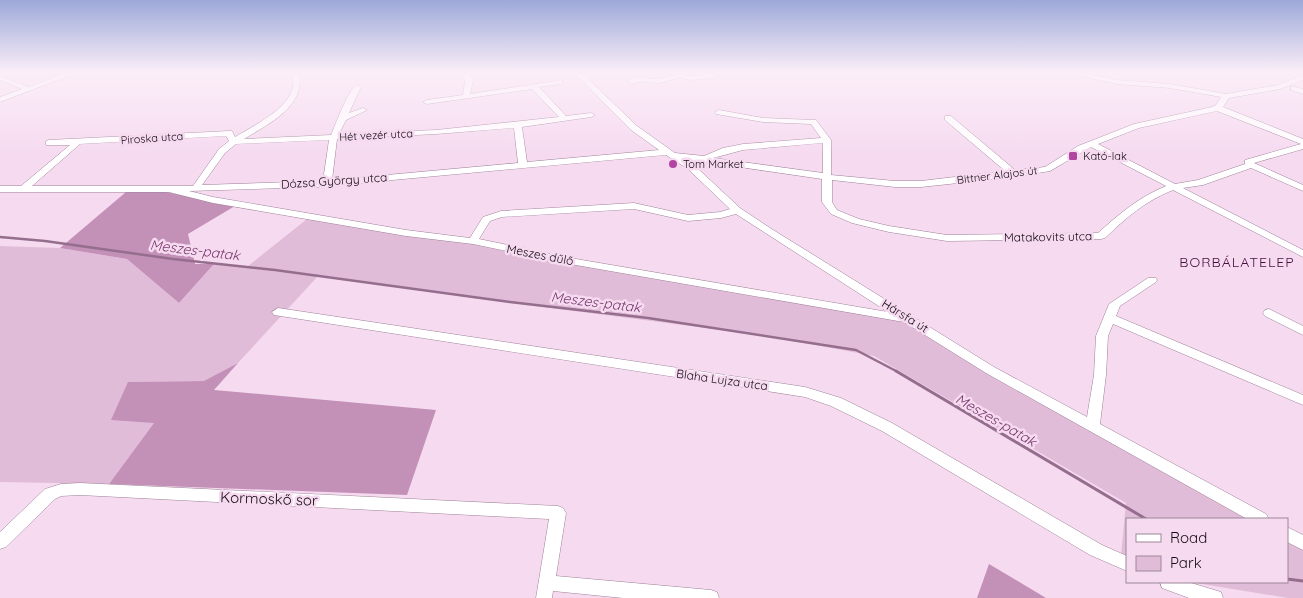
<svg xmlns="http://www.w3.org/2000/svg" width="1303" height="598" font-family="Quicksand,sans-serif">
	<rect width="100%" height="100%" fill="#f6daf0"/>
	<path fill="#e1bcd9" d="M307 219 473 241 910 322 1252 519H1127V557L1121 555 1126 503 874 356 767 336 480 299 319 275 238 363 205 381 128 382 154 423 109 484 0 482V246L60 248 127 259 179 303 214 264 248 266Z
		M1287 539 1303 549V598H1288L1190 582H1287Z"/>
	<path fill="#c390b8" d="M126 192H166L235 206 188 234 195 264H214L179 303 127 259 60 248Z
		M238 363 214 390 436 410 407 495 109 484 154 423 111 420 128 382 204 381Z
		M989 564 1046 598H977Z"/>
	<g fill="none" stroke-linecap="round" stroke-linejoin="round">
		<path stroke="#956e8e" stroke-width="2.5" d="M0 237 45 241 173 259 275 270 510 302 648 318 856 350 898 372"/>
		<path stroke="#956e8e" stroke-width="3" d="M896 371 1146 519
			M1287 579 1303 581"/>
		<g stroke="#9c8297" stroke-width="1">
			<path id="minor" d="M66 73H76L0 102V97L22 89 0 80V76L29 87Z
				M291 73H299C306 107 268 124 244 139L331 135C336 124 348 89 357 85L361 87 349 113 363 108 367 110 346 120 339 134 436 130 559 117 532 89 427 104 423 102 427 100 463 95 465 81 462 73H470L473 81 470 94 562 80V84L539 87 566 116 591 113 595 115 591 117 522 127 527 162 659 150 631 130 574 73H582L637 126 675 153 704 156 723 148 743 144 821 138 811 124 763 122 716 114 715 112 719 110 763 118 813 120H816L831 140V175L895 181H921L1005 171 945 120V116H951L1015 170 1045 167 1078 146 1134 124 1212 107 1216 105 1221 97 1170 88 1117 84 1068 73H1082L1117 80 1170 84 1226 94 1278 85 1303 75V80L1280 89 1229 98 1223 107 1303 139V149L1254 163 1303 185V191L1251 168 1203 185 1183 188 1303 250V257L1173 190C1145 201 1126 218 1105 238L1101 239 947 241 889 232 852 223 831 214 822 202V179L684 159 694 165 740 208 770 228 994 367 1087 417 1094 375 1096 336 1109 304 1148 278H1156L1157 280 1156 282 1120 306 1116 316 1303 395V405L1113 324 1108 336 1106 375 1100 424 1266 514 1269 519H1247L986 373 904 322 570 264 473 244 406 236 213 203 169 192H0V186H21L70 145H46V141L49 140 229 131H232L235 137C253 126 291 108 293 85 294 81 292 77 291 73ZM1217 111 1301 144 1245 160V164L1198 180 1175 184 1098 144 1139 128ZM514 128 518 163 332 180 337 139 436 134ZM226 136 229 141 219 149 193 186H32L80 144ZM329 140 323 181 202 185 225 153 236 144ZM823 143V173L713 158 743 150ZM1091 147 1166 186C1139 197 1119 214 1098 233L947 235 889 226 859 219 837 210 832 202V180L895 187H921L1014 177 1050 171ZM666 155 688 169 730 209 720 212 688 215 634 203 501 211 483 217 470 238 406 230 213 197 189 191 316 187ZM634 209 688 221 721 218 736 214 888 312 570 258 479 239 490 221 502 217Z
				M409 73H420L409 76Z
				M673 73C680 73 684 75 689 76 699 77 710 71 718 76L714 78 689 80 681 77 660 83 638 82 632 84 628 82C636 75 644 79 653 79 661 79 668 77 675 75Z
				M1291 86 1303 89V94L1291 90Z
				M278 308 805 387 841 398 892 423 1102 545 1127 556V571L1090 555 882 431 831 406 805 397 274 315 272 312Z
				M1269 309 1303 326V335L1265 316 1263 313 1265 310Z
				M80 483 558 506 563 508 566 513 556 576 711 590 717 592 719 598H623L553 591 552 598H536L549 519 80 495 61 496 55 499 6 547 0 549V532L45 489 61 484Z
				M1287 527 1303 535V550L1287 542Z
				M1160 582H1188L1221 592 1223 598H1189L1162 588Z"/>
		</g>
		<use href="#minor" fill="#fff" fill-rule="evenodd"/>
	</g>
	<linearGradient id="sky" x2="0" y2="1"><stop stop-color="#9da9d9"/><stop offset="0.46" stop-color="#fbeef8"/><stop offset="1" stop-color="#fbeef8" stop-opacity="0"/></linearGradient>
	<rect width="1303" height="157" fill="url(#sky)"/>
	<g fill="#b244a2" stroke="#f6daf0" stroke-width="2">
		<rect x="1068" y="151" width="10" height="10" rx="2.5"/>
		<circle cx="673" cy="164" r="5"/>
	</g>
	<g text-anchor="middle" stroke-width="5" stroke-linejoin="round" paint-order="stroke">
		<g font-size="11" fill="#140b13" stroke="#f6daf0">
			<text transform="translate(376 135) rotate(-3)" y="4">Hét vezér utca</text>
			<text transform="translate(152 138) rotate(-4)" y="4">Piroska utca</text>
			<text transform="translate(997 175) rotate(-7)" y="4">Bittner Alajos út</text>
		</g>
		<g font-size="11" fill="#140b13" stroke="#f6daf0" text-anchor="start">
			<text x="1083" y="160">Kató-lak</text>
			<text x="683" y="168">Tom Market</text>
		</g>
		<g font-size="12" fill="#140b13" stroke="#f6daf0">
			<text transform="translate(334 181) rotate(-4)" y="4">Dózsa György utca</text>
			<text transform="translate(1048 237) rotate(-1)" y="4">Matakovits utca</text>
			<text transform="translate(540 255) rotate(11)" y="4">Meszes dűlő</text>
			<text transform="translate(905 316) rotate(32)" y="4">Hársfa út</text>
			<text transform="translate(722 380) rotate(8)" y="4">Blaha Lujza utca</text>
		</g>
		<g font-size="14" font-style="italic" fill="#77386c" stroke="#f6daf0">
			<text transform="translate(195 250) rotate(7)" y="5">Meszes-patak</text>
			<text transform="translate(596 302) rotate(7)" y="5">Meszes-patak</text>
			<text transform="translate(996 420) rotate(30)" y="5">Meszes-patak</text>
		</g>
		<g font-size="14" letter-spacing="1" fill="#46113f" stroke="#f6daf0">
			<text x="1237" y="267">BORBÁLATELEP</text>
		</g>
		<g font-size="15" fill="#140b13" stroke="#f6daf0">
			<text transform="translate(269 499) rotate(2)" y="5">Kormoskő sor</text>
		</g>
	</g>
	<rect x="1126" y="518" width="162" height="65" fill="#f6daf0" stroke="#9c8798"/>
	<rect x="1136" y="534" width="25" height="8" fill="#ffffff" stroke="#9c8798"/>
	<text x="1170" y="543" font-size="15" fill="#140b13">Road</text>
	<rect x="1136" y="556" width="25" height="15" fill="#e1bcd9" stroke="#9c8798"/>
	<text x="1170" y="568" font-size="15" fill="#140b13">Park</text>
</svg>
